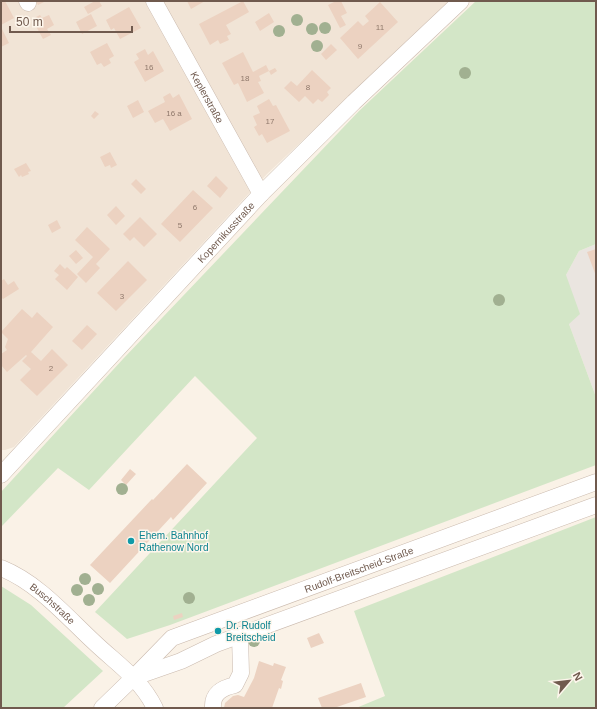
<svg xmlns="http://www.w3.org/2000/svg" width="597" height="709" font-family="Arial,sans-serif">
	<rect width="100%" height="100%" fill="#faf2e7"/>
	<path fill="#f1e4d6" d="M1 1H450L267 174 14 447 5 450H1Z"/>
	<path fill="#eae5e0" d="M596 244V397L569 324 566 275 579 251Z"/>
	<path fill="#d3e6c7" d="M476 1H596V244L579 251 566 275 580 314 569 324 596 397V465L170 625 127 639 95 612 257 438 195 376 89 490 58 468 1 527V492L123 359 359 111Z
		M596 517V708H356L385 696 354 611Z
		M1 586 31 605 103 671 63 708H1Z"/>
	<path fill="#ecd2c1" d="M1 1H5L14 18 1 25Z
		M36 1H46L38 5Z
		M95 1H99L102 6 88 14 84 7Z
		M187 1H205L191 9Z
		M243 1 249 12 226 25 231 34 227 36 229 40 220 44 218 40 210 45 199 24Z
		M333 1H341L347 13 341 16 346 25 340 28 328 5 334 2Z
		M380 2 398 22 358 59 340 38 358 21 363 26 369 21 365 16Z
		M129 7 141 28 120 39 114 28 111 30 106 20Z
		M269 13 274 22 260 31 255 22Z
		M91 14 97 26 82 34 76 22Z
		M40 15 42 18 49 15 54 25 47 29 51 35 43 39 32 19Z
		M1 27 9 43 1 47Z
		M107 43 114 56 109 59 111 63 104 67 101 63 97 65 90 52Z
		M331 44 337 50 326 60 321 54Z
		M145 49 148 55 153 51 164 71 145 82 134 62 139 59 136 54Z
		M243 52 253 72 266 65 269 71 259 76 261 81 258 82 264 93 247 102 238 83 234 85 222 63Z
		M275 68 277 71 271 75 269 71Z
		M312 70 331 88 327 92 329 95 322 102 318 99 313 104 305 96 299 102 284 88 291 81 297 86Z
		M170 93 173 98 179 94 192 119 170 131 163 119 155 123 148 111 165 102 163 97Z
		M269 99 273 106 276 105 290 131 267 143 262 134 259 136 254 127 257 125 253 116 260 113 257 106Z
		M138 100 144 112 133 118 127 106Z
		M95 111 99 114 94 119 91 116Z
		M110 152 117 165 111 168 110 165 105 167 100 157Z
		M26 163 31 171 28 172 29 174 22 177 21 175 19 177 14 169Z
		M216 176 228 188 220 198 207 186Z
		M136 179 146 189 141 194 131 184Z
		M193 190 213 208 180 242 161 224Z
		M116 206 125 216 116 225 107 215Z
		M140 217 157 234 144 247 134 237 130 241 123 234Z
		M57 220 61 228 52 233 48 225Z
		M87 227 110 249 96 264 100 268 86 283 77 274 93 257 75 240Z
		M596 249V276L587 252Z
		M76 250 83 258 76 264 69 256Z
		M128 261 147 280 116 311 97 293Z
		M60 264 65 269 67 267 78 277 67 290 55 279 59 275 54 271Z
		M4 279 8 285 14 281 19 289 3 299 1 297V281Z
		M22 309 32 318 37 312 53 327 31 352 41 361 52 349 68 365 37 396 20 380 31 369 22 361 27 356 26 355 7 372 1 365V354L7 350 5 347 8 339 1 332Z
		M87 325 97 334 82 350 72 341Z
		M187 464 207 483 173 520 171 517 110 583 90 565 152 499 153 500Z
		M130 469 136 474 126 485 121 480Z
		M182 613 183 617 174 620 173 616Z
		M319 633 324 643 311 648 307 638Z
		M259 661 273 666 274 663 286 667 281 680 283 681 281 689 279 688 272 708H224L225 703 233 696 238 695 244 697 254 678Z
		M361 683 366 697 334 708H322L318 698Z"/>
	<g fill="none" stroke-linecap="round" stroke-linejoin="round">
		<g stroke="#cabaae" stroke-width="17">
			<g id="minor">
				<path d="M27 1 28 3"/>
				<path id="s1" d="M154 1 261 194"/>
				<path id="s2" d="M1 475 261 194 354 102 461 1"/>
				<path id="s3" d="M1 568C38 583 65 615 94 642 117 664 140 678 155 708"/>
				<path d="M138 676 181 661 216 644 596 505"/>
				<path id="s4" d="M102 708 134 677 172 638 596 482"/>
				<path d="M213 708C212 693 222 688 235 685L241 673 240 636"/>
			</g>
		</g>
		<use href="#minor" stroke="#fff" stroke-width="16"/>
	</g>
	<g fill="#a1b091">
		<circle cx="297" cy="20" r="6"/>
		<circle cx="325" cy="28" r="6"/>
		<circle cx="312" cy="29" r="6"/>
		<circle cx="279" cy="31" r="6"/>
		<circle cx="317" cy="46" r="6"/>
		<circle cx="465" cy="73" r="6"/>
		<circle cx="499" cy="300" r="6"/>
		<circle cx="122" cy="489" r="6"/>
		<circle cx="85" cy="579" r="6"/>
		<circle cx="98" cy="589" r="6"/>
		<circle cx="77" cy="590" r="6"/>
		<circle cx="189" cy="598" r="6"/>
		<circle cx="89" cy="600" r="6"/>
		<circle cx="254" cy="641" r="6"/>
	</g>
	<g fill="#0f9aa8" stroke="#fdf6ec" stroke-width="1.5">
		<circle cx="131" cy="541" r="4"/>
		<circle cx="218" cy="631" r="4"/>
	</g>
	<g text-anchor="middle" stroke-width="3" stroke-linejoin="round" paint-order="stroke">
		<g font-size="8" fill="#8f786b">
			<text x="380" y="30">11</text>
			<text x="360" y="49">9</text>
			<text x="149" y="70">16</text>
			<text x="245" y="81">18</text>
			<text x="308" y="90">8</text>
			<text x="174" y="116">16 a</text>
			<text x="270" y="124">17</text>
			<text x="195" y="210">6</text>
			<text x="180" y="228">5</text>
			<text x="122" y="299">3</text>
			<text x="51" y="371">2</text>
		</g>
		<g font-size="10" fill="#705a4e" stroke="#fdf6ec">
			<text dy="4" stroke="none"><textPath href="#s1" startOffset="110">Keplerstraße</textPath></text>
			<text dy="4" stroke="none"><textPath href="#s2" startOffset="331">Kopernikusstraße</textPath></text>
			<text dy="4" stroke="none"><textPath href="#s4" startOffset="298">Rudolf-Breitscheid-Straße</textPath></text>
			<text dy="4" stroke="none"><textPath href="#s3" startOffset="63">Buschstraße</textPath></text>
		</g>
		<g font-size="10" fill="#0d838f" stroke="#fdf6ec" text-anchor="start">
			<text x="139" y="539">Ehem. Bahnhof<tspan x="139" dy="12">Rathenow Nord</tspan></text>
			<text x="226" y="629">Dr. Rudolf<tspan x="226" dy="12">Breitscheid</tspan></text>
		</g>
	</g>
	<rect width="597" height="709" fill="none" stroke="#705a4e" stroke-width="4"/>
	<g transform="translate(569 681) rotate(62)" stroke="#fdf6ec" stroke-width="3" paint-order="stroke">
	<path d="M0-3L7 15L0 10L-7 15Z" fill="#705a4e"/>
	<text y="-6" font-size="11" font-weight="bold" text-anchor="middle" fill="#705a4e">N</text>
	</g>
	<path d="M10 26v6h122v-6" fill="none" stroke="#705a4e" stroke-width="2"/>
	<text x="16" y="26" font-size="12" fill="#705a4e" stroke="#fdf6ec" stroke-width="3" paint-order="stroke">50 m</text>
</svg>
